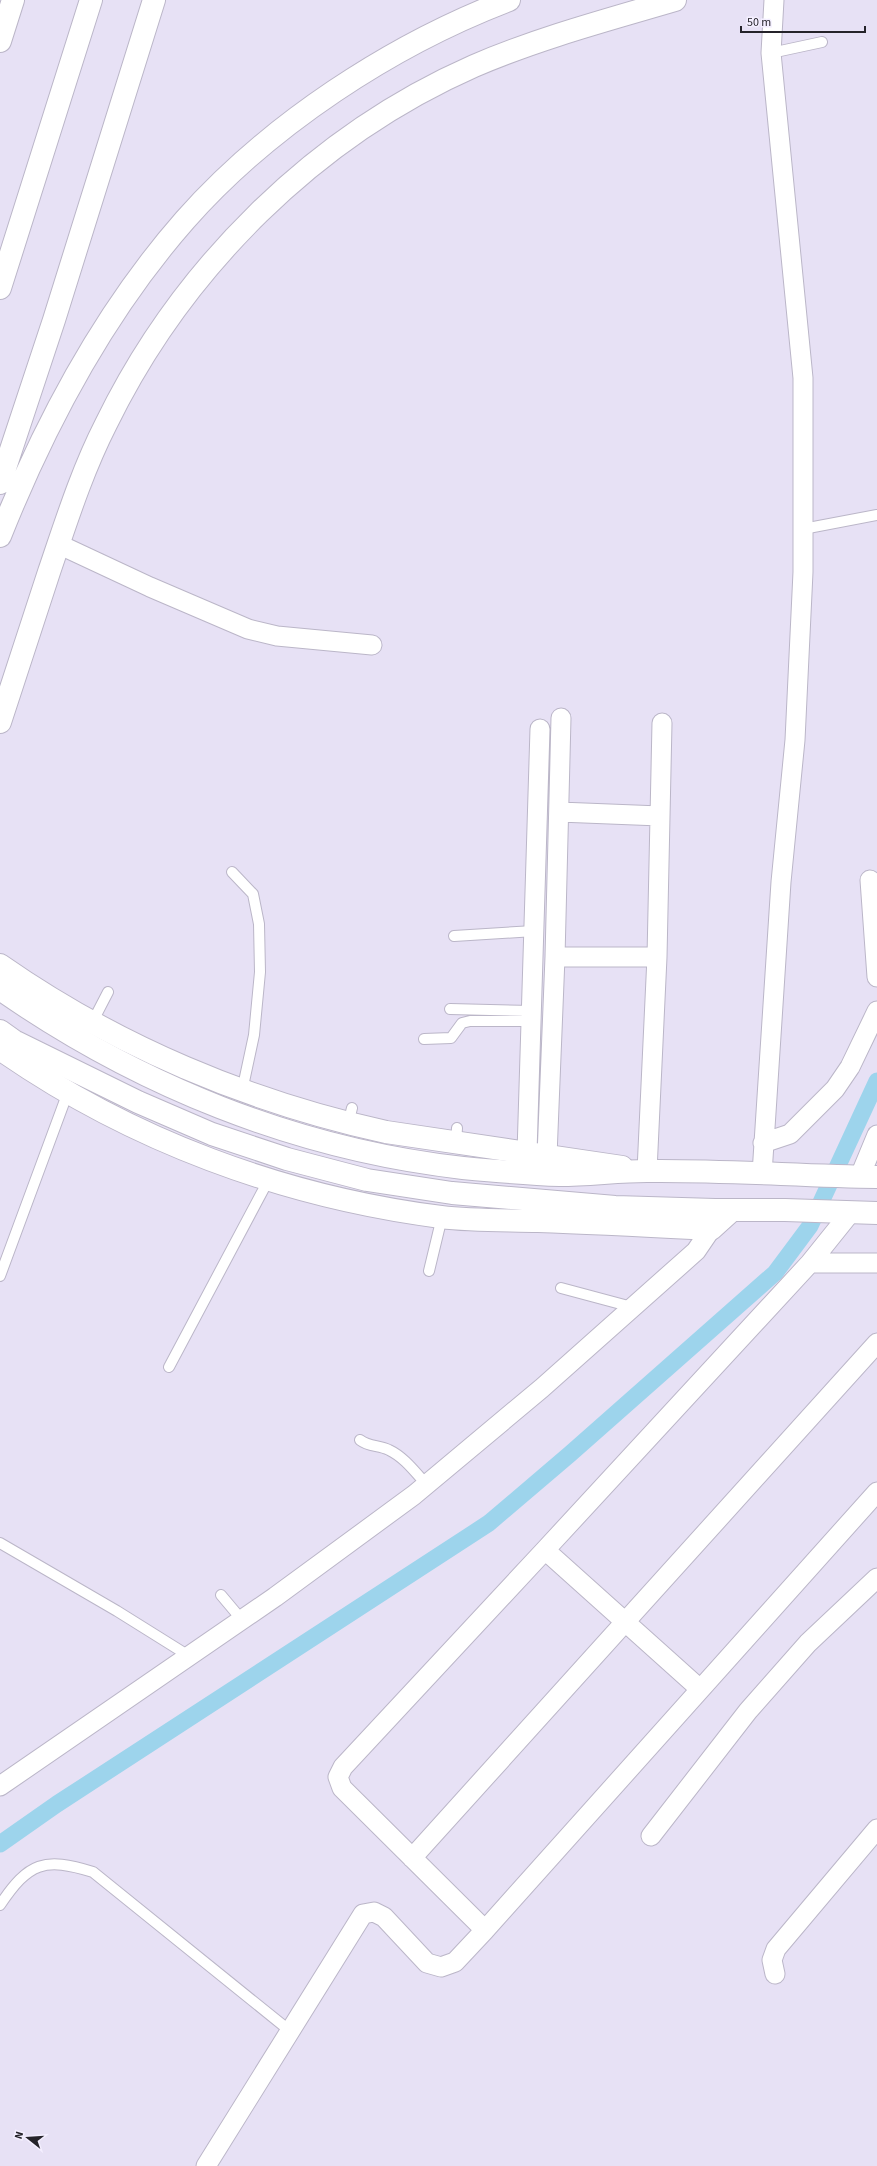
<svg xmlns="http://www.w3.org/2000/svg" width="877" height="2166" font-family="'Source Sans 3',sans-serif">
	<rect width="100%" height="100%" fill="#e7e1f5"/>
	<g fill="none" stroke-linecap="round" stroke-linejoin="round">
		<path stroke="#9dd4ec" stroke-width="17" d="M0 1844 57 1804 489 1523 570 1454 775 1273 810 1226 877 1081"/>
		<g stroke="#bbb6c8" stroke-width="12">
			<path id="lane" d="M771 53 822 42
				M803 529 877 515
				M232 872 253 894 259 924 260 972 254 1035 242 1091
				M454 936 534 931
				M450 1009 532 1011
				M93 1021 108 992
				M424 1039 451 1038 462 1023 470 1021H532
				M348 1124 352 1108
				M456 1143 457 1128
				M429 1271 442 1217
				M0 1276 68 1092
				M561 1288 632 1307
				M169 1367 269 1179
				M360 1440C369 1447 379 1445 389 1450 404 1457 415 1472 426 1484
				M0 1543 117 1611 189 1656
				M221 1595 242 1620
				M0 1905C29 1862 44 1857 93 1872L290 2031"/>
		</g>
		<g stroke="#bbb6c8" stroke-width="21">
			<path id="street" d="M58 544 150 587 248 629 277 636 372 645
				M559 812 660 816
				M870 880 877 977
				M555 957H657
				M763 1143 790 1134 835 1089 850 1067 877 1011
				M527 1153 540 729
				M547 1156 555 957 561 718
				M647 1171 657 957 662 723
				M762 1174 781 882 795 740 803 572V378L771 53 774 0
				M860 1176 877 1135
				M851 1212 810 1263 545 1550 343 1767 338 1777 342 1788 485 1930 877 1492
				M810 1263H877
				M545 1550 700 1689
				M0 1786 275 1597 414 1495 542 1388 696 1251 711 1229
				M651 1836 748 1711 808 1643 877 1578
				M412 1858 877 1343
				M775 1974 772 1960 776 1949 877 1829
				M206 2166 363 1914 374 1912 384 1917 427 1963 441 1967 455 1962 485 1930"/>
		</g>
		<g stroke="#bbb6c8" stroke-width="24">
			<path id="secondary" d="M0 41 13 0
				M0 722C16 672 33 622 49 572 66 522 82 471 106 424 182 268 315 136 474 66 539 38 607 20 675 0
				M0 965C116 1046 249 1102 386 1132L622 1167
				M0 1049C130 1140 284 1197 441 1217 473 1221 506 1220 538 1221 596 1223 653 1226 711 1229L732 1210"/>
		</g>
		<g stroke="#bbb6c8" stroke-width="24">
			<path id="primary" d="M0 989C138 1085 295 1149 463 1168 495 1171 527 1174 560 1175 589 1175 618 1171 647 1171 724 1170 800 1176 877 1177
				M0 1031 14 1041 138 1102 212 1134 287 1159 367 1180 452 1193 615 1207 715 1210H785L877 1213"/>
		</g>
		<g stroke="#bbb6c8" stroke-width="24">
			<path id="highway" d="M0 288 91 0
				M0 483 54 320 154 0
				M0 536C45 423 105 311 185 220 269 125 391 45 509 0"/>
		</g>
		<use href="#lane" stroke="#fff" stroke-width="10"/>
		<use href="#street" stroke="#fff" stroke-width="19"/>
		<use href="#secondary" stroke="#fff" stroke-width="22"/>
		<use href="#primary" stroke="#fff" stroke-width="22"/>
		<use href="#highway" stroke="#fff" stroke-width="22"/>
	</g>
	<g transform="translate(28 2138) rotate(287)" stroke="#f4efff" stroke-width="3" paint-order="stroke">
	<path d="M0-3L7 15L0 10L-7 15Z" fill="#25232a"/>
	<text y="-6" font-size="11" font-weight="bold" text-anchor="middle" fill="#25232a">N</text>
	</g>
	<path d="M741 26v6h124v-6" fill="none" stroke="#25232a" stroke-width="2"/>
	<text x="747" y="26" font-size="12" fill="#25232a" stroke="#f4efff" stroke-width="3" paint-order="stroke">50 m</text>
</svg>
